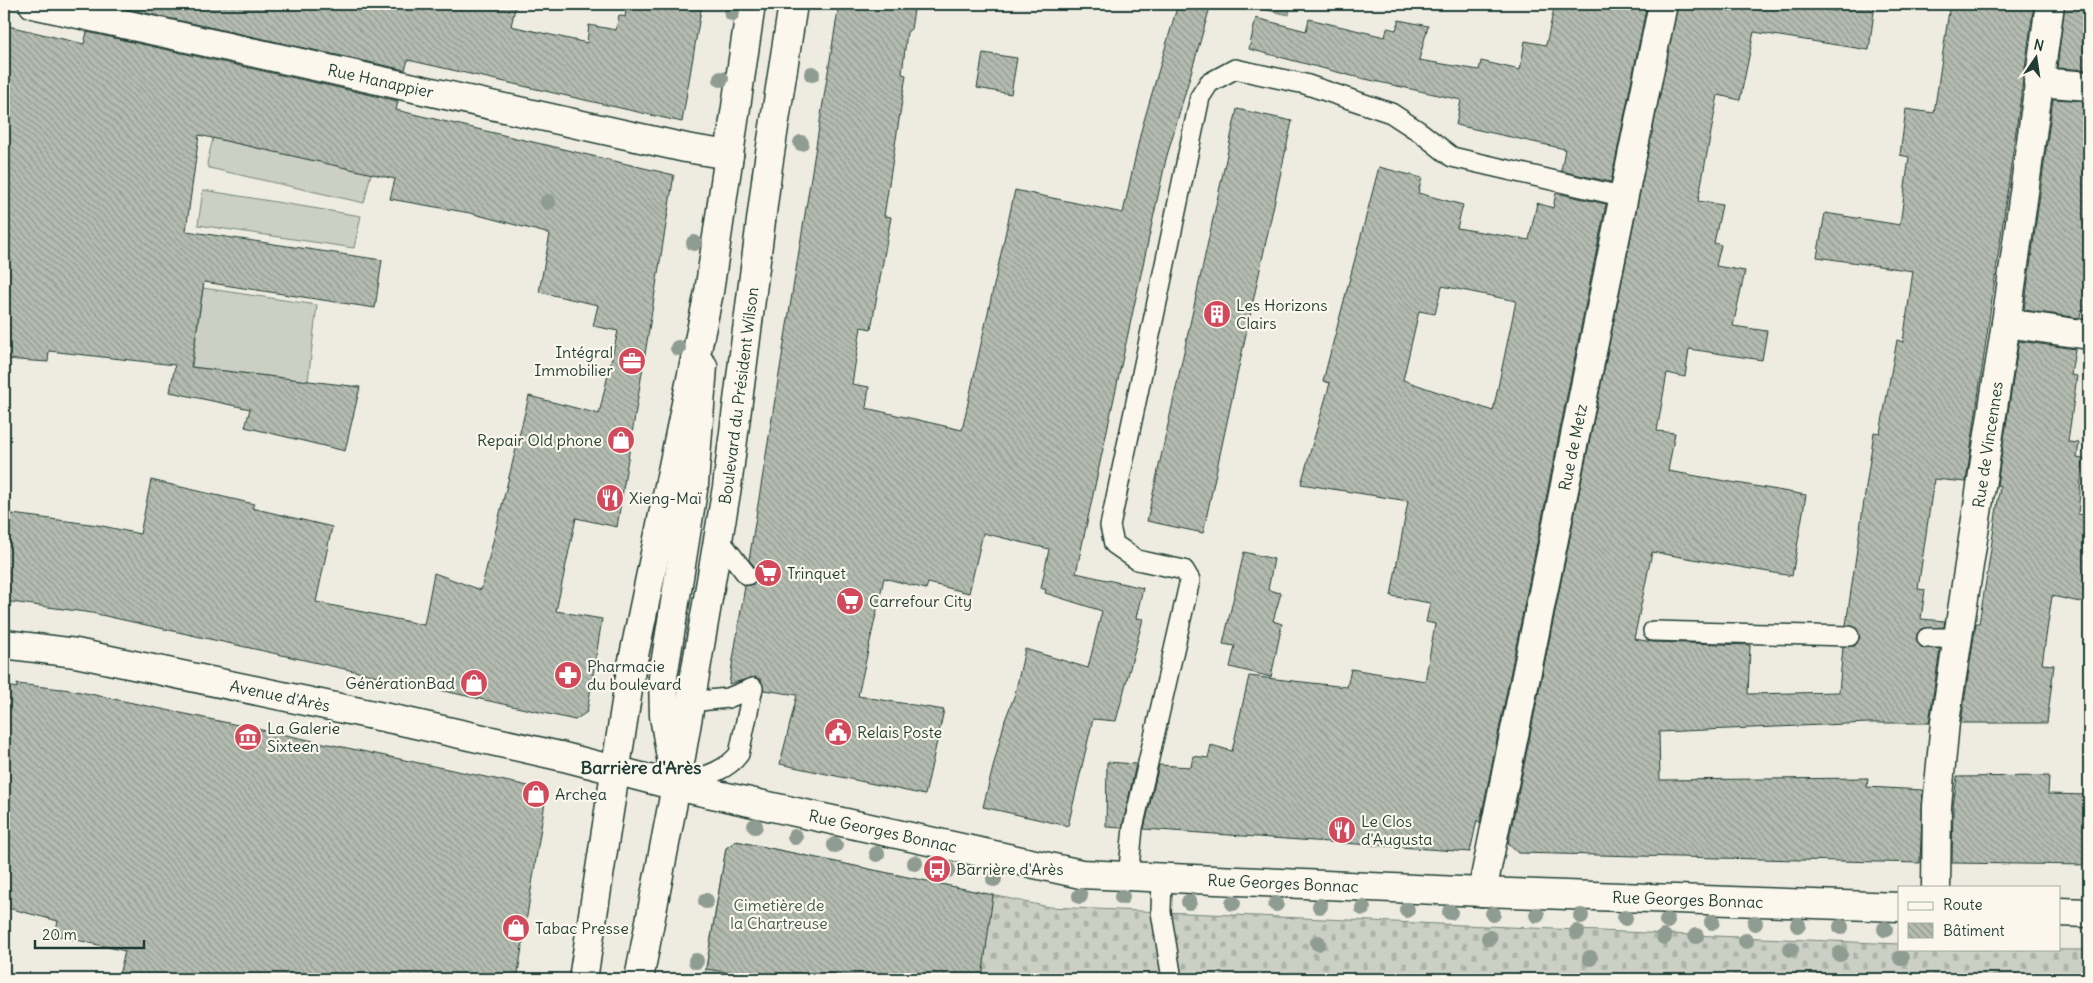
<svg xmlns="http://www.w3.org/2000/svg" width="2093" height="983" font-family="Delius,sans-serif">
	<defs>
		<pattern id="cemetery-stones" width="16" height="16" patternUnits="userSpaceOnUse" patternTransform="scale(1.25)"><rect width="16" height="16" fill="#cbcfc4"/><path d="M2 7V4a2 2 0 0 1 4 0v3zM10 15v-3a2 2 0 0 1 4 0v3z" fill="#aeb3a9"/></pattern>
		<pattern id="building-back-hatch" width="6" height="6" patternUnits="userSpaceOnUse" patternTransform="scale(1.25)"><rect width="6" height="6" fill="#b4bbb0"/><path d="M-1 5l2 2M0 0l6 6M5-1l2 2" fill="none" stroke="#929990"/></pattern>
	</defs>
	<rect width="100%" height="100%" fill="#eeece1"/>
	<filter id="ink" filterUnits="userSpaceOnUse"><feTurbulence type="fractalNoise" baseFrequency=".02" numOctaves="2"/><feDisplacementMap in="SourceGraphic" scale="10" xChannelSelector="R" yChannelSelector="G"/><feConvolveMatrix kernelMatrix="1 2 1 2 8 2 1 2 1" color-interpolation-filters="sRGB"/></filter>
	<g filter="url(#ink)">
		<path fill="url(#cemetery-stones)" stroke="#75867c" d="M736 841 1049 907 1899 944V949L2089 950V979H704L726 848Z"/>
		<path fill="#cbcfc4" stroke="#75867c" d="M213 138 371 173 364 203 209 168 207 163Z
			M203 190 361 216 354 248 198 225Z
			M203 288 317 305 308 381 192 367Z"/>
		<path fill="#9fa89f" stroke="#6c7d74" d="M1239 4H1291L1289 15Z"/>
		<path fill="url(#building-back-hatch)" stroke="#1f3d34" fill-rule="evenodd" d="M104 4H516L511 26 587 43 589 25 616 30 619 15 625 17 627 4H702L682 122 408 60 405 70Z
			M839 4H915L911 29 907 32 902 74 906 75 884 216 891 217 871 329 861 327 852 384 869 387 866 408 962 430 1015 190 1123 213 1141 131 1178 4H1211L1166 159 1076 573 1143 588 1136 618 1143 619 1116 721 1093 719 1068 826 983 807 1005 720 1015 694 1025 649 1088 668 1102 611 1045 593 1046 590 1041 588 1049 549 983 533 969 593 928 583 926 589 884 578 858 696 944 710 925 795 780 764 797 695 764 690 761 680 755 677 729 684 745 586 754 584 758 579 756 568 749 560Z
			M1555 4H1647L1611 182 1561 171 1565 149 1456 125 1461 100 1356 77 1249 49 1256 18 1306 31 1309 19 1385 37 1387 28 1396 30 1399 20 1428 26 1419 60 1479 70 1481 61 1520 70 1525 41 1546 45Z
			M1678 4H1785L1836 11 1837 4H1875L1869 50 1754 32 1740 100 1718 95 1698 201 1722 205 1714 243 1721 245 1716 266 1745 271 1733 326 1767 331 1762 360 1689 349 1685 377 1667 373 1657 431 1675 433 1668 471 1806 495 1792 576 1652 552 1634 639 1653 642 1750 645 1748 694 1839 692 1843 647 1855 646 1860 637 1855 627 1846 625 1874 432 1880 433 1897 340 1903 342 1913 271 1817 257 1825 213 1900 225 1909 157 1900 155 1906 109 1934 113 1950 4H2034L1966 482 1934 479 1918 589 1925 590 1921 619 1945 621 1944 627 1921 629 1916 638 1922 648 1940 649 1929 723H1869L1659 732 1660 780 1868 778 1867 787 1923 790 1920 863 1518 853 1508 844Z
			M2065 4H2089V70L2057 68Z
			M4 25 84 44 87 32 398 101 396 110 674 175 617 527 576 518 556 611 602 619 587 712 575 720 92 613 4 601V513L98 525 140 534 151 480 254 504 252 508 332 527 316 602 424 625 434 573 481 590 529 396 599 414 618 331 593 326 598 305 539 292 550 234 470 213 390 199 395 179 199 135 186 231 382 260 375 308 204 282 191 367 360 387 345 451 245 427 250 409 170 392 175 365 49 351 48 362 4 359Z
			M983 53 1017 58 1011 94 977 88Z
			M2053 99 2089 101V311L2081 310 2080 318 2024 310Z
			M1237 109 1292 121 1203 533 1147 521Z
			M1379 167 1422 178 1418 193 1463 205 1457 228 1529 240 1537 203 1553 208 1556 193 1606 204 1480 823 1477 820 1470 852 1144 829 1159 765 1191 767 1193 756 1208 758 1211 745 1232 751 1249 676 1347 687 1351 669 1425 681 1435 624 1426 622 1430 603 1391 596 1408 501 1301 484 1330 383 1323 381ZM1442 286 1516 301 1493 411 1403 380 1419 311 1435 314Z
			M2019 341 2075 349 2071 375 2077 376 2068 442 2079 443 2077 458 2083 459 2078 514 2089 516V604L2052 596 2042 664 2054 665 2047 723H1961L1976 623H1979L1988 569 2000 486 1997 485Z
			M1244 552 1274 559 1268 590 1281 593 1273 621 1282 624 1271 677 1230 667 1235 646 1223 644Z
			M17 684 71 690 538 788 545 802 517 979H118L125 951 55 935 58 921 4 907V685L17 688Z
			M1107 762 1136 764 1122 828 1106 827Z
			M2049 776 2048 794 2089 795V865L1952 863 1953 807 1957 777Z
			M736 841 993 895 982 979H871L825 973V978L792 972 791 978 751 976 706 969 726 848Z"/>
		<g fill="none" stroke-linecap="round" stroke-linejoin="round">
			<g stroke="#1f3d34" stroke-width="22">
				<path id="lane" d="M718 538 747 575
					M1653 631 1849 636
					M1927 638H1958
					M690 702 728 698 753 688
					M677 785C698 778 725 773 739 754L753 688
					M1128 877 1133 828 1190 580 1184 570 1137 560 1114 544 1110 526 1200 97 1209 83 1235 69 1305 84 1391 113 1420 132 1452 157 1625 197
					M1162 878 1161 912 1172 979"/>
			</g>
			<g stroke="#1f3d34" stroke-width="31">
				<g id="street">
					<path id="s1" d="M33 4 686 148 729 155"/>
					<path d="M2038 82 2089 86"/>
					<path d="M2006 323 2089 335"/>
					<path id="s2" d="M1936 887 1937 806 1945 722 2006 323 2050 4"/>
					<path id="s3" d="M1482 892 1663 4"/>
				</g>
			</g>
			<g stroke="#1f3d34" stroke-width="31">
				<g id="secondary">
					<path id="s4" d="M4 644 76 653 402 721 564 757 676 786 1081 874 1482 892 1899 907"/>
					<path d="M675 782 664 716 663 677 694 484 703 366"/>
					<path d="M2059 912 2089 913"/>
				</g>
			</g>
			<g stroke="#1f3d34" stroke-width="31">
				<g id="primary">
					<path d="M583 979 631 670 709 292 751 4"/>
					<path id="s5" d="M639 979 676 786 727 487 768 166 793 4"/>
				</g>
			</g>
			<use href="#lane" stroke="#fbf7ec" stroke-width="19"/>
			<use href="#street" stroke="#fbf7ec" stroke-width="28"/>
			<use href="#secondary" stroke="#fbf7ec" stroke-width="28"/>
			<use href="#primary" stroke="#fbf7ec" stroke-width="28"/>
		</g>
		<g fill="#8f9c92">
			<circle cx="732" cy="13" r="8"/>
			<circle cx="812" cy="74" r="8"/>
			<circle cx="721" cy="79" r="8"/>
			<circle cx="801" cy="143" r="8"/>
			<circle cx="548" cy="202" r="8"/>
			<circle cx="694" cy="243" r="8"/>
			<circle cx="678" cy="348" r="8"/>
			<circle cx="755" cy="826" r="8"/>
			<circle cx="795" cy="837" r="8"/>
			<circle cx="835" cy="845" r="8"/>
			<circle cx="877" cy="854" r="8"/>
			<circle cx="915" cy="863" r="8"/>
			<circle cx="948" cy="870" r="8"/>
			<circle cx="994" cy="879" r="8"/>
			<circle cx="1080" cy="896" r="8"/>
			<circle cx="1122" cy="897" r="8"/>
			<circle cx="706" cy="901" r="8"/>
			<circle cx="1189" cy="902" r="8"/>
			<circle cx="1233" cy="903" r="8"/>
			<circle cx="1276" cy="904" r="8"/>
			<circle cx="1320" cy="906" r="8"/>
			<circle cx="1363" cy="908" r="8"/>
			<circle cx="1407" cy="910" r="8"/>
			<circle cx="1450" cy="912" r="8"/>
			<circle cx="1493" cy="914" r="8"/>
			<circle cx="1537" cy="915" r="8"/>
			<circle cx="1581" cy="916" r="8"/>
			<circle cx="1625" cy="918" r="8"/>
			<circle cx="1667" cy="921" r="8"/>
			<circle cx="1712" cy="922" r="8"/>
			<circle cx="1755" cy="923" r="8"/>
			<circle cx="1798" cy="925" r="8"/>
			<circle cx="1841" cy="927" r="8"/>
			<circle cx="1885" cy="929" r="8"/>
			<circle cx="1577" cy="932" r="8"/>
			<circle cx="1696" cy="936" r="8"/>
			<circle cx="1664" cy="937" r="8"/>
			<circle cx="1489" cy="938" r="8"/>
			<circle cx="1746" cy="941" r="8"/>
			<circle cx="1318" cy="943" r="8"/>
			<circle cx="1791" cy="949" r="8"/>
			<circle cx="1840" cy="954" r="8"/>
			<circle cx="1590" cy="958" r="8"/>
			<circle cx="1901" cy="958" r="8"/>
			<circle cx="696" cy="961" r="8"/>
		</g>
	</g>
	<defs>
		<g id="building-disc" transform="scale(1.4375)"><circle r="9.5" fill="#d1495b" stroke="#fbf7ec"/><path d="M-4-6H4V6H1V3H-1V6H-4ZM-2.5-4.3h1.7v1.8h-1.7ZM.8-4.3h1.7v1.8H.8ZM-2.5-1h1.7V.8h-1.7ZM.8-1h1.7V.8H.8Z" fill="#fff"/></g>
		<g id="office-disc" transform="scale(1.4375)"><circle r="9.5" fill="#d1495b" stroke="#fbf7ec"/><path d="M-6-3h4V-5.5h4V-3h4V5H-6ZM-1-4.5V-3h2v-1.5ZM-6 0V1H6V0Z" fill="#fff"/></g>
		<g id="shop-disc" transform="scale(1.4375)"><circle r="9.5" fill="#d1495b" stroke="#fbf7ec"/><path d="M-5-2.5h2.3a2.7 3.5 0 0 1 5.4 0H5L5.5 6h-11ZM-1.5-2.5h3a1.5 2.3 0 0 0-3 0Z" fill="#fff"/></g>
		<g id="restaurant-disc" transform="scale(1.4375)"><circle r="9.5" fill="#d1495b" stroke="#fbf7ec"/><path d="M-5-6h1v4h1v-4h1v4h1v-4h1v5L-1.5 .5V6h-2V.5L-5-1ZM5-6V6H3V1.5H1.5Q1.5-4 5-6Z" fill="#fff"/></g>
		<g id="supermarket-disc" transform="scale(1.4375)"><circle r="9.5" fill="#d1495b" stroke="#fbf7ec"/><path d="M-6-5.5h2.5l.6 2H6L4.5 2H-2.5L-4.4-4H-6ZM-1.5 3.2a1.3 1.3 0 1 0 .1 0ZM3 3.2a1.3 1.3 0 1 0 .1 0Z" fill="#fff"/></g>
		<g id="pharmacy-disc" transform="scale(1.4375)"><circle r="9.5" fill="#d1495b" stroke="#fbf7ec"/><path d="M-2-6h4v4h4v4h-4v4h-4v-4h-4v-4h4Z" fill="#fff"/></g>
		<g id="civic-disc" transform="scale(1.4375)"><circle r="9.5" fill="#d1495b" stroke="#fbf7ec"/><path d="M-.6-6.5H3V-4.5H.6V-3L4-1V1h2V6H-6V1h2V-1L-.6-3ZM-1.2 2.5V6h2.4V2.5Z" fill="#fff"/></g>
		<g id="museum-disc" transform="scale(1.4375)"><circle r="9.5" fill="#d1495b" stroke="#fbf7ec"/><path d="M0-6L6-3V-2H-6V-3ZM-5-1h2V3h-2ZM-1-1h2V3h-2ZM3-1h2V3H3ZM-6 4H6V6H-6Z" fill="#fff"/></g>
		<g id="bus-disc" transform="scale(1.4375)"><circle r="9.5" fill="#d1495b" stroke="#fbf7ec"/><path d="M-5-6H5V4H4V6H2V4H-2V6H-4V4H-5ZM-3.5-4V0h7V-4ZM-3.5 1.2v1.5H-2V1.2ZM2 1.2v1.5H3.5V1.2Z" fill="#fff"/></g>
	</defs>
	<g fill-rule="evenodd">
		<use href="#building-disc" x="1217" y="314"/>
		<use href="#office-disc" x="632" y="361"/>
		<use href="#shop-disc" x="621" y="440"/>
		<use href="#restaurant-disc" x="610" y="498"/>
		<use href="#supermarket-disc" x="768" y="573"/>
		<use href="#supermarket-disc" x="850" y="601"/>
		<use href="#pharmacy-disc" x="568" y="675"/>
		<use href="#shop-disc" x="474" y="683"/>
		<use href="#civic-disc" x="838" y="732"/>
		<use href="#museum-disc" x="248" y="737"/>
		<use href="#shop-disc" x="536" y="794"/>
		<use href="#restaurant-disc" x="1342" y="830"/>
		<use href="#bus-disc" x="937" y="869"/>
		<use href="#shop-disc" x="516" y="928"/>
	</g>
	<g text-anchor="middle" stroke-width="4.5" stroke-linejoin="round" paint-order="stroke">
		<g font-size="16" fill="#1f3d34" stroke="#fbf7ec">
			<text dy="6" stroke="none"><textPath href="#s1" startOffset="356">Rue Hanappier</textPath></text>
			<text dy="6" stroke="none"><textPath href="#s5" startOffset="592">Boulevard du Président Wilson</textPath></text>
			<text dy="6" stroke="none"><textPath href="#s2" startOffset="446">Rue de Vincennes</textPath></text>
			<text dy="6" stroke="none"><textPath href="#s3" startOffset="454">Rue de Metz</textPath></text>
			<text dy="6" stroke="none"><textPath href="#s4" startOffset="281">Avenue d'Arès</textPath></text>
			<text dy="6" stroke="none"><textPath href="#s4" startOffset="899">Rue Georges Bonnac</textPath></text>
			<text dy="6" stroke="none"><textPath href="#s4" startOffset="1304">Rue Georges Bonnac</textPath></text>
			<text dy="6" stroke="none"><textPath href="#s4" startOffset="1709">Rue Georges Bonnac</textPath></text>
		</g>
		<g font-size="16" fill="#1f3d34" stroke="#fbf7ec" text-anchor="start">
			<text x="1236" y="311">Les Horizons<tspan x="1236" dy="18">Clairs</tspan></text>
			<text x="613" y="358" text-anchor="end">Intégral<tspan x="613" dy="18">Immobilier</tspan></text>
			<text x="602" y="446" text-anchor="end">Repair Old phone</text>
			<text x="629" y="504">Xieng-Maï</text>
			<text x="787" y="579">Trinquet</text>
			<text x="869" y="607">Carrefour City</text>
			<text x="587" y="672">Pharmacie<tspan x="587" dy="18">du boulevard</tspan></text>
			<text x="455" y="689" text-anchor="end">GénérationBad</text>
			<text x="267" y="734">La Galerie<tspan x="267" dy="18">Sixteen</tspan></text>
			<text x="857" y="738">Relais Poste</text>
			<text x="555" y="800">Archea</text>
			<text x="1361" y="827">Le Clos<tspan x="1361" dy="18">d'Augusta</tspan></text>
			<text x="956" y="875">Barrière d'Arès</text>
			<text x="535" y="934">Tabac Presse</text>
		</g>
		<g font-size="16" fill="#415a51" stroke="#fbf7ec">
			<text x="779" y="911">Cimetière de<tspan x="779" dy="18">la Chartreuse</tspan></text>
		</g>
		<g font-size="18" font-weight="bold" fill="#1f3d34" stroke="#fbf7ec">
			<text x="641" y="774">Barrière d'Arès</text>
		</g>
	</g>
	<rect width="2093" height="983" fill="none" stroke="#fbf7ec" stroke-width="20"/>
	<rect x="10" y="10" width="2073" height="963" fill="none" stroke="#1f3d34" stroke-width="2" filter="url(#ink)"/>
	<rect x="1898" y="886" width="162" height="65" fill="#fbf7ec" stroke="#a3ada2"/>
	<rect x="1908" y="902" width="25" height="8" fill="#fbf7ec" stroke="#a3ada2"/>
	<text x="1943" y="910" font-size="15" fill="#1f3d34">Route</text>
	<rect x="1908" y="923" width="25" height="15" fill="url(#building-back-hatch)" stroke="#a3ada2"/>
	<text x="1943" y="936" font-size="15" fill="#1f3d34">Bâtiment</text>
	<g transform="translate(2036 58) rotate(13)" stroke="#fbf7ec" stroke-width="4" paint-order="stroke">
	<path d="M0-4L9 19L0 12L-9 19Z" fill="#1f3d34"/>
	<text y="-8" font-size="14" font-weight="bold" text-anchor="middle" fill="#1f3d34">N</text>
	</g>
	<path d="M35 940v8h109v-8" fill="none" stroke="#1f3d34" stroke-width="2.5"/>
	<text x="42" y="940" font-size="15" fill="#1f3d34" stroke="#fbf7ec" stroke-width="4" paint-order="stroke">20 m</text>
</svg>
